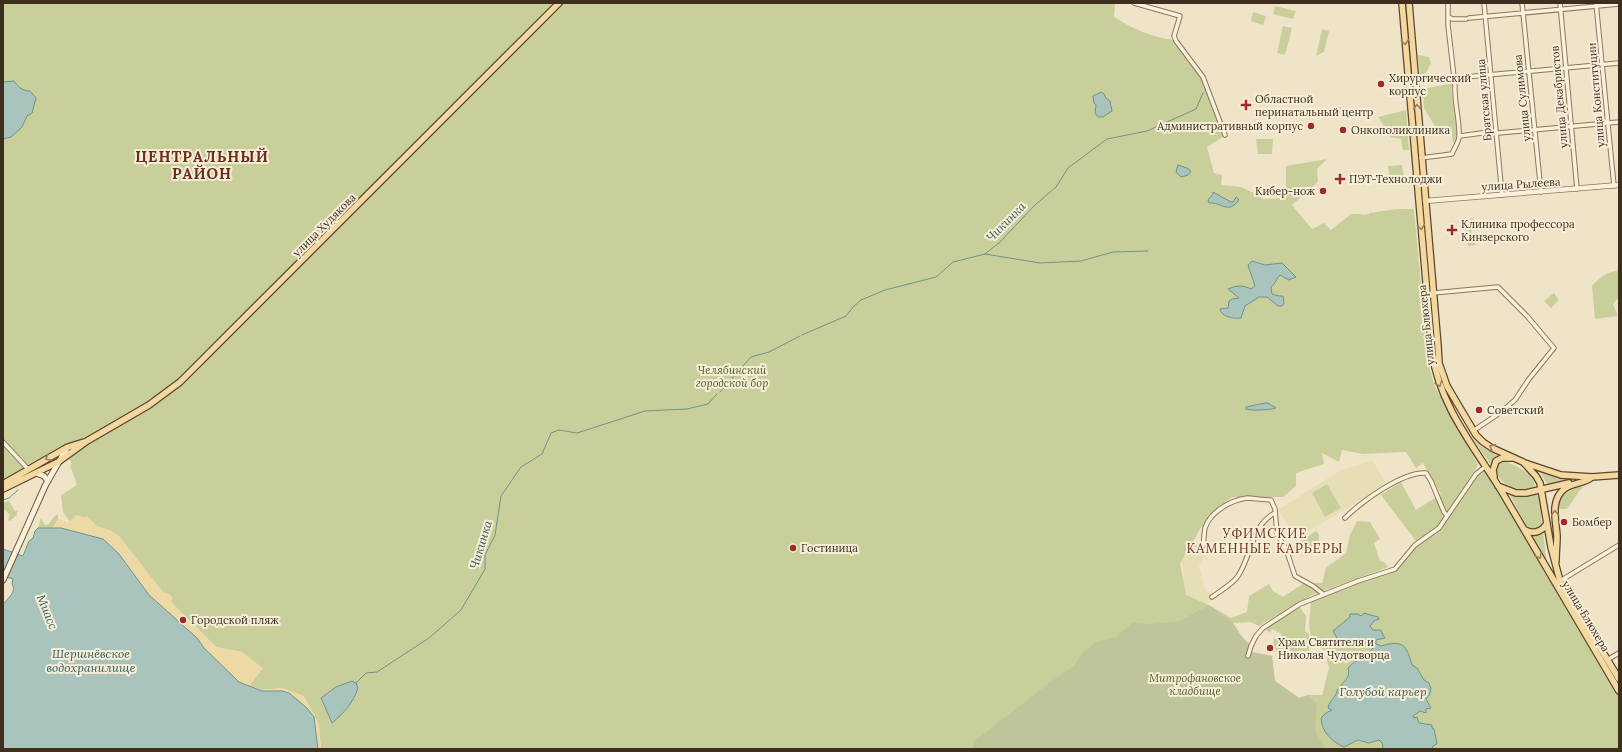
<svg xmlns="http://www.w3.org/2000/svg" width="1622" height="752" font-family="Lora,serif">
	<rect width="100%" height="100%" fill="#f0e4c8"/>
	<path fill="#e6deb5" d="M1373 461 1387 485 1296 538 1278 510 1341 470Z
		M1194 547 1205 555 1199 566 1205 590 1215 597 1206 605 1186 597 1179 583 1184 576 1181 560Z"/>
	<path fill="#c9cf9b" d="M3 3H1115L1114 17C1133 29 1151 37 1174 40L1201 78 1224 136 1207 147 1214 173 1222 175 1221 185 1241 187 1256 194 1263 199 1283 198 1286 194V166L1327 159 1317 169 1318 182 1292 205 1312 229 1324 223 1331 230 1351 214H1361V215L1369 214V213L1397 209H1414L1428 364 1435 387 1478 465 1439 525 1416 541 1381 495 1401 482 1416 510 1441 494 1423 463 1416 468 1406 452 1363 454 1342 450 1339 462 1322 453 1324 464 1296 473V486L1283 497H1232L1208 516 1203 527H1201L1194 540 1202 551 1194 546 1189 548 1180 563 1186 595 1209 605 1231 618 1247 612 1249 596 1269 584 1273 591 1283 597 1304 583H1322L1326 568 1346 553 1350 535 1357 521 1370 522 1380 539 1374 543 1380 561 1384 562 1388 567 1312 595 1259 626 1250 622 1233 623 1236 631 1250 644 1241 656 1272 657 1275 681 1299 698 1308 695H1322L1329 668 1327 661 1328 652C1303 640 1310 623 1311 600L1396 569 1416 546 1440 528 1475 478 1487 470 1619 698V749H321L320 740 314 714 282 688 261 690 250 685 262 669 242 652 216 647 171 602 154 581 97 526 85 517 70 522 63 512 61 495 77 485 70 465 72 464 63 447 27 465 15 474 3 481Z
		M1275 6 1296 11 1293 19 1273 14Z
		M1253 12 1266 16 1263 25 1251 21Z
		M1283 26 1292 28 1285 55 1277 53Z
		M1322 29 1329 31 1324 52 1316 56Z
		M1418 55 1429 57 1431 63 1427 71 1422 76H1420Z
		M1453 83 1451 90 1458 138 1453 143 1451 127 1436 128 1424 108 1423 89Z
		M1336 106 1343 108C1339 115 1332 119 1326 111Z
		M1347 108 1361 110 1362 113 1356 118 1344 117 1343 114Z
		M1406 110 1409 150H1403L1401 139 1391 137 1378 117Z
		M1256 139H1273L1272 154H1258Z
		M1402 165 1404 177 1392 178 1389 174 1388 166Z
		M1473 218 1474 229H1471L1472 234H1475L1476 245 1468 246 1466 226 1469 223 1468 219Z
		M1619 270V297L1613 304 1618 316 1595 319 1592 286C1600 277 1607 272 1619 270Z
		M1554 293 1559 300 1551 308 1544 301Z
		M1471 436 1482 447 1498 456 1491 465Z
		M1503 461C1513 464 1535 473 1535 486 1519 494 1498 486 1495 467L1500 462Z
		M1540 471 1555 477 1575 479 1547 484Z
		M1327 484 1341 508 1325 517 1312 493Z
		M1579 487H1584L1580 490 1567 509H1557C1557 496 1568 491 1579 487Z
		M1539 494 1542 525 1540 528 1530 530 1528 528 1510 495 1521 497Z
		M9 501 15 511H17V515L10 521 8 520 10 515 3 508V503Z
		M58 514V519L53 528H38L41 518 44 524 47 525C52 522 52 517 58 514Z
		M1316 531 1319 534V545L1293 548V546Z
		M1543 532 1547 565 1531 536Z
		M1299 606 1306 616 1305 631 1309 634V654L1278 655 1274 646 1273 639 1282 637 1281 634 1272 629 1270 633 1265 629Z"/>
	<path fill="#ecd9a5" d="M76 515 85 517 87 516 97 526 110 530 119 536 163 592 169 594 173 598 171 602 215 647 242 652 263 668 250 685 261 690 282 688 304 696 319 724 321 749H318L314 718 307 708 289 693 282 691H262L239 682 204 648 197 638 149 595 130 569 90 535 53 528 58 519 69 522Z"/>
	<path fill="#bfc49a" d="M1209 605 1233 623 1252 652 1273 656 1272 657 1275 681 1299 698 1308 695 1317 704 1315 731 1326 749H971L976 740 1049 683 1074 666 1083 652 1096 642 1116 637 1132 623 1152 624 1180 621Z"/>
	<path fill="#a9c4bc" stroke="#6f938a" d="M14 81C18 87 23 91 30 91L36 98 32 113 27 116 22 127 11 137 3 139V82Z
		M1101 92 1104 94 1106 98 1110 101 1112 111 1103 117H1098L1095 113 1096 105 1094 103 1093 96Z
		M1178 165 1187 168 1191 171 1188 175 1181 177 1176 172Z
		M1213 192 1231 202H1233L1236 197 1239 200C1227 215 1223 202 1209 203L1208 200 1213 194Z
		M1252 261 1265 265 1282 263 1296 277 1289 280 1280 275C1276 279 1276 283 1271 287L1272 294 1279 296H1283L1284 304 1282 306H1278L1267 297H1259L1245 306 1241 318C1233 319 1222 317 1220 309L1228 308 1229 301 1232 299 1239 298 1228 289C1237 285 1243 285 1251 289L1255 286 1248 265Z
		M1265 403H1268L1276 408C1271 410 1250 411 1246 409V407Z
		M38 528H61L103 539 119 554 149 595 197 638 204 648 239 682 262 691H282L289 693 307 708 314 717 318 749H3V604C8 598 17 592 12 584L13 579 3 576V549L23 556 29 541 33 538 35 531Z
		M1364 613 1378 617 1379 619 1374 621 1370 626 1373 630H1381L1383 635 1385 638 1376 640V644L1381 646C1403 640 1406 644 1412 665L1417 668 1424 680 1429 683 1431 689 1430 694 1426 699 1431 708 1426 709V713L1420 711 1413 716 1414 718 1417 717 1419 723 1432 725V728L1434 729 1437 744 1433 746 1432 749H1382L1383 747 1382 743 1379 740 1369 743 1358 740 1344 747C1332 742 1321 731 1321 718L1326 713 1332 710 1328 708C1329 702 1333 699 1336 694 1337 692 1337 689 1339 688 1343 681 1351 679 1348 668 1356 659 1367 656 1373 648L1369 645 1358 647 1356 644 1349 645 1347 647 1345 646 1343 648 1340 645V643L1337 642V638L1333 631 1350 617V614H1358L1361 616Z
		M352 681 356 683 358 688C353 703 344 713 332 723L321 698 336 687Z"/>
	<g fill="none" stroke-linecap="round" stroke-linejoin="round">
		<path stroke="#6f938a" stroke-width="1" d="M985 254 1040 263 1060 262 1081 261 1113 252 1148 251
			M802 335 846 316 853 307 861 300 885 290 936 277 953 262 985 254 1000 242 1035 205 1056 187 1068 168 1107 139 1147 131 1196 109 1203 93
			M720 392 751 357 769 352 800 336
			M3 500 9 498 18 490
			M356 683 366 673 377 672 429 638 461 610 485 569V555L495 535 501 496 521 467 542 454 551 433 559 430 577 433 645 411 687 409 708 404 717 394"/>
		<g stroke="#8d765c" stroke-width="5.5">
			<path id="minor" d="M1134 3 1180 16 1174 36 1176 41 1203 77 1225 135
				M1484 3 1502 195
				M1522 3 1541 192
				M1560 3 1577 189
				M1596 3 1614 186
				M1449 17 1452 19H1466
				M1469 18 1619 4
				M1454 78 1619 63
				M1460 136 1489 132 1498 133 1619 122
				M1421 158 1452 154C1454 148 1459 142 1459 137 1460 120 1454 103 1455 86L1448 25V3
				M1433 293 1498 287 1527 316 1554 348 1529 379 1515 400 1501 412 1473 431
				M3 442 28 469
				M1345 518C1361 502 1403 471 1426 473L1431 481 1444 512 1447 516
				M1203 546C1204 540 1204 533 1205 528 1210 512 1231 500 1247 498 1252 498 1264 500 1271 500L1275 509 1277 534 1286 549 1295 576 1313 586 1323 594
				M1560 581 1619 545
				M1212 597C1220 591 1233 584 1238 576 1251 557 1252 524 1275 513
				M1248 656 1251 646 1256 636 1263 628 1300 604 1358 581 1395 569 1415 545 1439 528 1476 474 1486 466
				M1607 660 1619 653"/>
		</g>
		<g stroke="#8d765c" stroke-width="6">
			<path id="tertiary" d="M1425 201 1619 185"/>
		</g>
		<g stroke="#6f573f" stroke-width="7">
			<path id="secondary" d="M36 473 44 476 48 481
				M3 580 46 484 67 448"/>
		</g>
		<g stroke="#5b4430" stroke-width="8">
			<path id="primary" d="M1402 3 1432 352C1439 405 1475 448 1502 492 1541 558 1580 625 1619 691
				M1409 3 1438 346 1439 363 1447 386 1476 435 1483 442 1492 448 1523 462 1536 476 1540 483 1551 547 1560 581 1619 679
				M1525 463 1561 475 1592 477 1619 475
				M1494 477 1493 470 1496 461 1502 458H1512
				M3 484 68 447 84 442
				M1498 486 1516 493H1526L1569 483
				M3 489 58 462 87 441 149 405 180 382 559 3
				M1525 530C1534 535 1543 531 1547 523
				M1556 561C1556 552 1557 544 1557 536 1556 520 1550 501 1564 489 1573 482 1584 484 1592 477"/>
		</g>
		<use href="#minor" stroke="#faf1dc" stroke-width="3.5"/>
		<use href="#tertiary" stroke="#faf1dc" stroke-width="4.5"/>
		<use href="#secondary" stroke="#faf1dc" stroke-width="5"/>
		<use href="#primary" stroke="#f3d9a0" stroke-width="5.5"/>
	</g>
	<defs><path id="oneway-chevron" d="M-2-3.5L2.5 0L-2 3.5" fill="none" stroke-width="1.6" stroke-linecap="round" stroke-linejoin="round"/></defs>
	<g stroke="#988460">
		<use href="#oneway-chevron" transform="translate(1405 42) rotate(85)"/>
		<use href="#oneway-chevron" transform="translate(1417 107) rotate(-95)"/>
		<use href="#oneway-chevron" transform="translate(1421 227) rotate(85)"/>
		<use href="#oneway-chevron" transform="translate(1439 384) rotate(69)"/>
		<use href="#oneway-chevron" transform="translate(1492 447) rotate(-151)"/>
		<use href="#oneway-chevron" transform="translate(48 458) rotate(151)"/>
		<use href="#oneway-chevron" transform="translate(1555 513) rotate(-91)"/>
		<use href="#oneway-chevron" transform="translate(1539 556) rotate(60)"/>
	</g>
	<g fill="#9e2a2b" stroke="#f7eed8" stroke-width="1.5">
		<circle cx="1381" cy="84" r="4"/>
		<path d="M1244 99h4v4h4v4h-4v4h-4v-4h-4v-4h4z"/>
		<circle cx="1311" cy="126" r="4"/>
		<circle cx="1343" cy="130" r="4"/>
		<path d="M1338 173h4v4h4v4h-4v4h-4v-4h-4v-4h4z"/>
		<circle cx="1323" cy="191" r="4"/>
		<path d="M1450 224h4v4h4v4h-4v4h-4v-4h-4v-4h4z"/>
		<circle cx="1479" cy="410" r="4"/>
		<circle cx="1564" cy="522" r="4"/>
		<circle cx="793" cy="548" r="4"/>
		<circle cx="183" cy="620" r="4"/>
		<circle cx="1270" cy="648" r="4"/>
	</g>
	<g text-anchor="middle" stroke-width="4" stroke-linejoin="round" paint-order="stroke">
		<g font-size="11" fill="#3d2e20" stroke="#f7eed8" text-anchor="start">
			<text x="1389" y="82">Хирургический<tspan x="1389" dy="13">корпус</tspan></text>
			<text x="1255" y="103">Областной<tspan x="1255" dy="13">перинатальный центр</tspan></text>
			<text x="1303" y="130" text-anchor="end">Административный корпус</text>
			<text x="1351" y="134">Онкополиклиника</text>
			<text x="1349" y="183">ПЭТ-Технолоджи</text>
			<text x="1315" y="195" text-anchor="end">Кибер-нож</text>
			<text x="1461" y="228">Клиника профессора<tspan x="1461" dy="13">Кинзерского</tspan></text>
			<text x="1487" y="414">Советский</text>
			<text x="1572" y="526">Бомбер</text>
			<text x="801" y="552">Гостиница</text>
			<text x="191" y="624">Городской пляж</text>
			<text x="1278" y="646">Храм Святителя и<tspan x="1278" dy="13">Николая Чудотворца</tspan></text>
		</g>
		<g font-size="11" fill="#3d2e20" stroke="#f7eed8">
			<text transform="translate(1596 95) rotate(-95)" y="4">улица Конституции</text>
			<text transform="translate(1559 97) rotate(-95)" y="4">улица Декабристов</text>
			<text transform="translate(1522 98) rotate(-96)" y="4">улица Сулимова</text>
			<text transform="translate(1484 100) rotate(-95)" y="4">Братская улица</text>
			<text transform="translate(1521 184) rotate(-4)" y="4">улица Рылеева</text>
			<text transform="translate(324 225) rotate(-45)" y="4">улица Худякова</text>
			<text transform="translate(1426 325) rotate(-96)" y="4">улица Блюхера</text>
			<text transform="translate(1586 616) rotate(59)" y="4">улица Блюхера</text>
		</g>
		<g font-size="11" font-style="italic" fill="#4d5a26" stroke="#f7eed8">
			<text x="732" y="374">Челябинский<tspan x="732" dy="13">городской бор</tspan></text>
			<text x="1195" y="682">Митрофановское<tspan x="1195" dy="13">кладбище</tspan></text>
		</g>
		<g font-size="12" font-style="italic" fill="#2f5d5a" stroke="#f7eed8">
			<text transform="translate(1006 222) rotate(-45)" y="4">Чикинка</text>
			<text transform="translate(481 545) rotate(-73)" y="4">Чикинка</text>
			<text transform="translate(47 612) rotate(68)" y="4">Миасс</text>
			<text x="91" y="658">Шершнёвское<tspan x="91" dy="14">водохранилище</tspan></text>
			<text x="1383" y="696">Голубой карьер</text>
		</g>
		<g font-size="13" letter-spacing="1" fill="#6b2e1e" stroke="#f7eed8">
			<text x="1265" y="538">УФИМСКИЕ<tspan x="1265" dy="15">КАМЕННЫЕ КАРЬЕРЫ</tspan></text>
		</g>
		<g font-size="15" font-weight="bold" letter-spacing="1" fill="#6b2e1e" stroke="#f7eed8">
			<text x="202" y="162">ЦЕНТРАЛЬНЫЙ<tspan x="202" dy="17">РАЙОН</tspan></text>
		</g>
	</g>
	<rect width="1622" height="752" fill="none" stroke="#3d2e20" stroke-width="8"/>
</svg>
